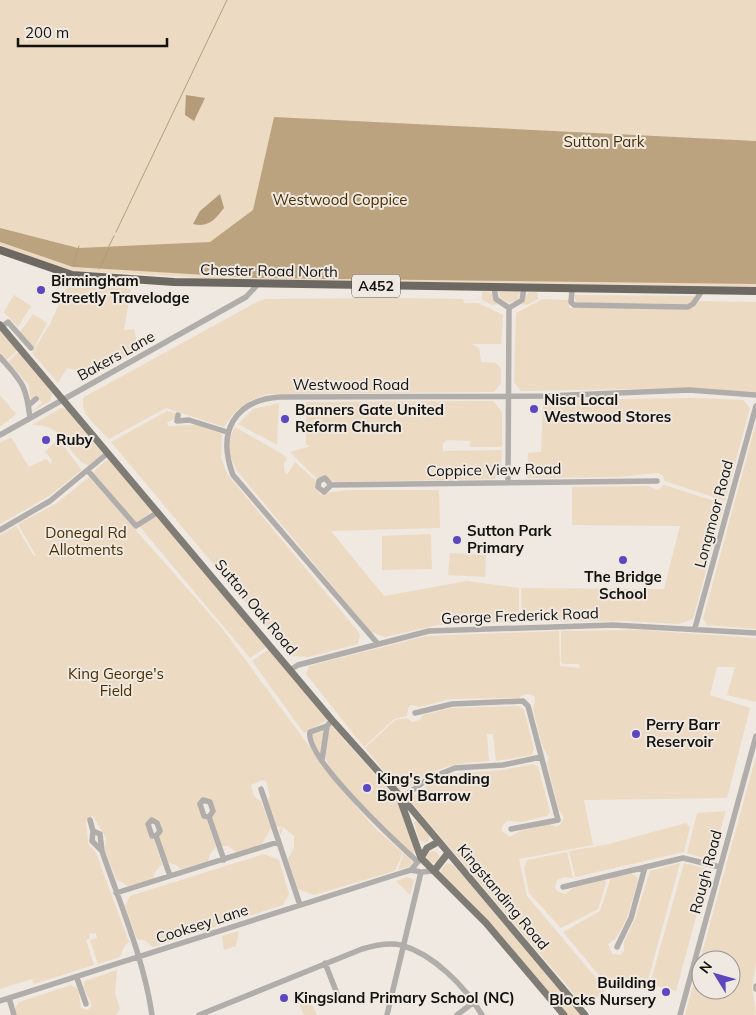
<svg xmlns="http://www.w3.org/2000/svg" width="756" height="1015" font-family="Mulish,sans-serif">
	<rect width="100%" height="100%" fill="#efe9e1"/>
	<path fill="#ecdac2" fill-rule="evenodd" d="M0 0H756V288L256 281 133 274 72 271 27 258 0 245Z
		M70 280 131 289 124 330 134 329 138 350 87 379 84 372 67 368 58 383 32 353 50 324Z
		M482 291 490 292 498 304 492 305 482 300Z
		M498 291H521L517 300 508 303 501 298Z
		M529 292H537L538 299 527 305 520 304Z
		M14 295 31 306 18 327 4 312Z
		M574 295 695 296V298L689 304 576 303Z
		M395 298 463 299 464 303H478L503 315 501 344H472L479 348 481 362 496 363 501 368V383L494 392H486L268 394C247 400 235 409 224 427L166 408 109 439C99 428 77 412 84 397L257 302 266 299Z
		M543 299 570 300 569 308H692L699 301 756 302V392L691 388 521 391 514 382 516 313Z
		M33 314 47 323 34 348 20 332Z
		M0 329 18 350 6 360 0 353Z
		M19 351 52 393 50 401 32 412 42 402 38 399 31 401 29 385 8 362Z
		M0 395 16 414 0 427Z
		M696 398 743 400 750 408 725 501 665 481 663 476 658 473 619 477 527 478 528 453 541 452 543 400Z
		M493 401 502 412V447H470V441L447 440 443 443V451L502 450 501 472 495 479 338 482 318 480 290 452 311 446 306 445V402Z
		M279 403 277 445 238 424 253 409Z
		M61 408 66 409 103 454 89 466C64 455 69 424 32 425Z
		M167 411 175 413V418L167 423 168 426 197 425 222 434 221 457 227 474 357 630 360 635 358 644 308 657 290 656 111 442Z
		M756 423V629L707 625 703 619Z
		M235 427 284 455 287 460 284 462V470L287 475 295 462 317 482 316 489 320 494 347 490H439L440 528 331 531 384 596 467 581 519 588V622L438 625 385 637 371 632 238 472C229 459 226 441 235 427Z
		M11 437 29 467 46 459 51 464 52 460 45 452 58 439 82 470 49 496 0 524V443Z
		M109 458 153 511 136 523 92 473Z
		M89 477 221 627 340 788 374 827 403 853 395 871 314 895 298 889 288 859 294 848V836L283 827 281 835 279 830 282 827 276 826 267 800 270 796 266 781 262 780 251 785 254 796 261 802 271 828 262 844 236 852 228 846H220L212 819V805L200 801 216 847 210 854 208 861 181 869 176 865 167 862 159 838 161 834 151 819 150 837 154 840 162 864 155 872 153 879 128 886 116 879 105 850 106 838 93 816 86 820 88 843 96 853 129 942 125 945 120 957 98 964 90 940 97 938 96 933 89 934 90 938 86 940 94 965 34 984 32 979 0 989V535L16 526 34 556H36L18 524 57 503Z
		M664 485 724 504 693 619 679 624 626 621 522 622 521 588 664 589 680 526 572 525V487L647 486 658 490Z
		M154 516H158L268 646 250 658 140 527Z
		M431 534 432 569 382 570V536Z
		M450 553 486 555 485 577 448 575Z
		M640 630 756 638V702L727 695 735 667H717L710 695 750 708 727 798 584 800 593 845 519 859 527 896 606 990 585 1007 412 803V797L430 783 449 774 503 770 534 764 538 767 550 812 547 816 522 822 507 821 502 826V831L510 837 520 831 550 824 556 827 560 825 564 817 559 810 547 763 549 757 543 748 533 709 535 701 534 696 526 694 518 698 450 699 420 707 411 705 408 708 407 716 394 719 364 747 306 674 309 666 426 636 559 631 560 666 580 668 579 664H563L561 662V631Z
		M269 649 329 718 327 720 304 733 252 661Z
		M519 706 524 710 534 749 532 755 496 761 493 734H487L489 761C449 764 437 766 405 790L399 789 365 748 395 720 407 718 412 722 420 720 423 715 452 708Z
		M331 725 398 800 414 847V856C396 839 332 780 326 759 324 750 326 732 331 725Z
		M324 728 321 752 316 749 311 734Z
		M756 756V963L752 987 756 1012 755 1015H685ZM701 960H731V990H701Z
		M726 811 713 855 707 859 687 853 697 813Z
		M417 821 429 835V840L426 843 419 840 414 822Z
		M686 823 690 827 684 852 575 877 569 851 605 845Z
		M427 857a6 6 0 1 1 12 0a6 6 0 1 1-12 0Z
		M567 852 573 878 564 877 557 880 555 887 557 891 565 894 573 888 605 880 606 883 598 909 561 928 529 893 524 868 527 860Z
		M404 853 413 862 410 866 398 870Z
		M264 854 279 860 289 894 283 905 153 947 146 941 137 939 125 906 130 896Z
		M447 863 451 864 457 869 582 1015H567L467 898 441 875V870Z
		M680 863 648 980H618L617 987 614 984 607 985 563 932 600 911 611 878 632 874 637 877 638 881 626 920 616 938 608 944 612 954 620 955 624 951V942L635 919 650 871Z
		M684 863 704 868 708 873 676 991 650 984Z
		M407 877 414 880 410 895 396 881Z
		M239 931 236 946 224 950 222 936Z
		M117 970 115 993 120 1009 116 1015H16L14 1010 19 1002 71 985 78 989 81 1008 88 1010 92 1005 83 987 85 981Z
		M308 996 317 1015H304L298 1001Z"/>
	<path fill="#bca380" d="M274 117 756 141V284L256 278 73 267 0 242V228L78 248 210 242 253 210Z"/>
	<path fill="#b59c79" d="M186 95 205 98 194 121 185 115Z
		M220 194 224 208C215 219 209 228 193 224L200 211Z"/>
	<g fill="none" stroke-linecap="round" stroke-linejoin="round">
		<path stroke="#b59c79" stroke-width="1" d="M116 232 227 0
			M109 246 114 236
			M73 264 79 246
			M99 269 109 248"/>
		<path stroke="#b0adaa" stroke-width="5.5" d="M494 288 496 299 509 308 522 300 524 288
			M572 290 571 302 574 305 688 307 693 304 702 291
			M1 327 8 322 31 348
			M0 357C22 382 26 384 30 418
			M29 405 36 399
			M178 415 177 421 189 420 227 432
			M0 435 246 297 258 284
			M88 471 136 526 158 512
			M508 482 509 308
			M331 485 324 492 318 487 319 481 325 478 331 485 657 481
			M0 530 50 501 108 453
			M695 628 756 406
			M378 644 233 475C217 433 233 400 280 397L547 396 689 390 756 395
			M290 670 298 665 429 631 613 625 756 633
			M415 713 452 704 523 701 528 706 558 820 511 829
			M332 720 327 726 310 732C304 757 397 843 418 862
			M322 760 327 726
			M261 789 300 905
			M400 799 428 779 455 768 503 765 541 757
			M209 817 213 811 210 802 203 800 200 804 204 816 209 817 224 860
			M90 820 93 831 92 841 102 851C120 904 144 959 152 1015
			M93 831 100 834 102 851
			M156 836 160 831 157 823 152 820 148 824 152 836H156L170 876
			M411 870 421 872 434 871
			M563 887 683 858 720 867
			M116 893 278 842
			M617 947 631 918 645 867
			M325 963 338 996
			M77 978 86 1004
			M756 986V989
			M9 998 14 1015
			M0 1001 398 874 411 870 421 858
			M199 1015 362 949C375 945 388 942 401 945 433 954 465 986 482 1015
			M387 1015 421 872
			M457 1015 474 1002
			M680 1015 756 736"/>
		<path stroke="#7f7b75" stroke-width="7" d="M0 325 332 720 409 806 585 1015
			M401 802 421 858 486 923 564 1015
			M421 858 427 848 438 842
			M434 871 448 853"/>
		<path stroke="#6d6862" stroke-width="8" d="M0 250 72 275 174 282 756 291"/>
	</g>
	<g fill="#5c47c0" stroke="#efe9e1" stroke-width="2">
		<circle cx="41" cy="290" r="5"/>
		<circle cx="534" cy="409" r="5"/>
		<circle cx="285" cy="419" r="5"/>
		<circle cx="46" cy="440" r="5"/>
		<circle cx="457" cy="540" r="5"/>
		<circle cx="623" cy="560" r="5"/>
		<circle cx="636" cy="734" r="5"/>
		<circle cx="367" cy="788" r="5"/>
		<circle cx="666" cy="992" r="5"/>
		<circle cx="284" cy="998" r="5"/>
	</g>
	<g text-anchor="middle" stroke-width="4" stroke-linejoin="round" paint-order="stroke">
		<rect fill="#efe9e1" stroke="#55524e" stroke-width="1" x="352" y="274.5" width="48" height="23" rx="4"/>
		<g font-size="14" font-weight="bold" fill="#13120f">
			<text x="376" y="291">A452</text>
		</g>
		<g font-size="15" fill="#492f00" stroke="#efe9e1">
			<text x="604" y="147">Sutton Park</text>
			<text x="340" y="205">Westwood Coppice</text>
			<text x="86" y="538">Donegal Rd<tspan x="86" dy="17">Allotments</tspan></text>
			<text x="116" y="679">King George's<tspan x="116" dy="17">Field</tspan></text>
		</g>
		<g font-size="15" fill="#13120f" stroke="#efe9e1">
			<text transform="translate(269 271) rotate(1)" y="5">Chester Road North</text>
			<text transform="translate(116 356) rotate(-29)" y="5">Bakers Lane</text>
			<text x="351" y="390">Westwood Road</text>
			<text transform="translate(494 470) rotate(-1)" y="5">Coppice View Road</text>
			<text transform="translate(714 514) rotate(-75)" y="5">Longmoor Road</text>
			<text transform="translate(256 607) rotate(50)" y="5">Sutton Oak Road</text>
			<text transform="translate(520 616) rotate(-2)" y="5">George Frederick Road</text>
			<text transform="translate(706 872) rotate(-75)" y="5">Rough Road</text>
			<text transform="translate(503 897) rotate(50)" y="5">Kingstanding Road</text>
			<text transform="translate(202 924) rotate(-18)" y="5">Cooksey Lane</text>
		</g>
		<g font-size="15" font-weight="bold" fill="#13120f" stroke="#efe9e1" text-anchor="start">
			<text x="51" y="286">Birmingham<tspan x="51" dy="17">Streetly Travelodge</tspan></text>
			<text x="544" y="405">Nisa Local<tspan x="544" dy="17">Westwood Stores</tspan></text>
			<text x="295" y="415">Banners Gate United<tspan x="295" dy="17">Reform Church</tspan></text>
			<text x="56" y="445">Ruby</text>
			<text x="467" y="536">Sutton Park<tspan x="467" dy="17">Primary</tspan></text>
			<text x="623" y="582" text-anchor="middle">The Bridge<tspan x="623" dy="17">School</tspan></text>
			<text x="646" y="730">Perry Barr<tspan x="646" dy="17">Reservoir</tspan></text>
			<text x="377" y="784">King's Standing<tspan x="377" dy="17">Bowl Barrow</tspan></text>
			<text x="656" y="988" text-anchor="end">Building<tspan x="656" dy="17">Blocks Nursery</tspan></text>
			<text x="294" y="1003">Kingsland Primary School (NC)</text>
		</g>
	</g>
	<g transform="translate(716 975) rotate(307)"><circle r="24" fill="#efe9e1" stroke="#97938d"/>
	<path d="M0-4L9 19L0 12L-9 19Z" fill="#5c47c0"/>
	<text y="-8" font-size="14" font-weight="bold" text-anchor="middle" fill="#13120f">N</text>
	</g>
	<path d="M18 38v8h149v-8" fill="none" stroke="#13120f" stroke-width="2.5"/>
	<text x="25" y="38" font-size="15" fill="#13120f" stroke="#efe9e1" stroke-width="4" paint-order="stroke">200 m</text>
</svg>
